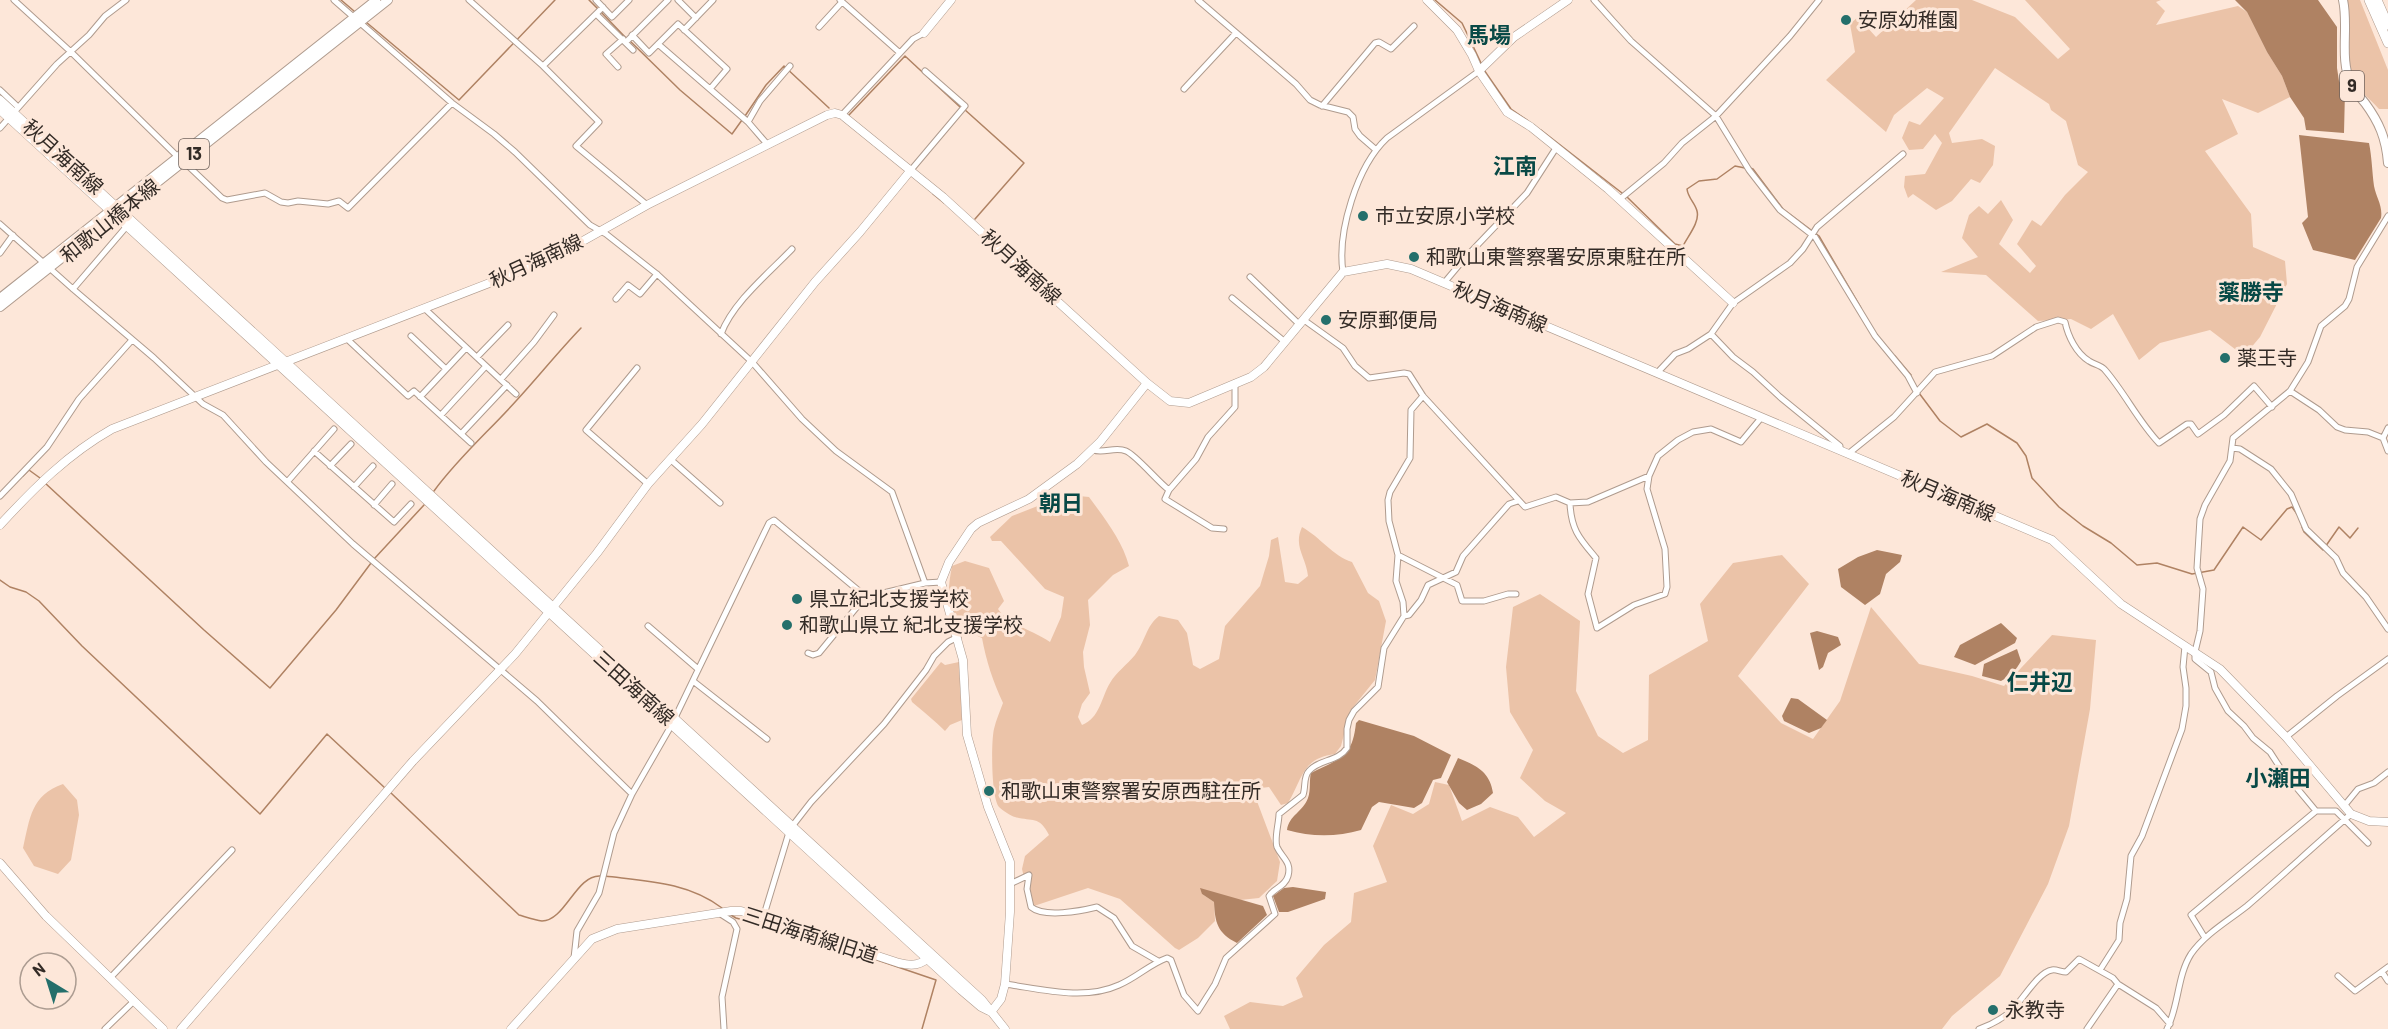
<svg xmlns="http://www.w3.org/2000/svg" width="2388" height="1029" font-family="Barlow,'Noto Sans JP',sans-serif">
	<rect width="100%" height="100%" fill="#fde7d9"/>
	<path fill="#ebc3a8" d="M1916 0H1972L2015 17 2058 59 2070 49 2025 0H2161L2156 2 2165 11 2156 25 2238 6 2247 12 2267 52 2282 76 2290 97 2258 113 2222 99 2238 134 2205 151 2251 214 2253 247 2285 261 2287 284 2260 337 2244 356 2210 330 2160 343 2139 360 2113 314 2091 329 2071 319 2038 321 1986 275 1941 272 1978 257 1962 238 1969 215 1979 206 1988 214 2001 200 2013 220 1999 244 2030 273 2036 266 2017 244 2032 220 2041 226 2065 195 2088 172 2078 165 2066 121 2051 110 2049 104 1995 68 1949 133 1952 143 1982 139 1995 146 1993 165 1980 183 1971 179 1952 201 1936 210 1913 194 1908 198 1904 187 1905 176 1925 174 1942 143 1935 134 1923 149 1909 150 1902 138 1909 121 1920 125 1944 98 1927 88 1894 115 1886 132 1826 80 1855 52 1850 24 1858 17 1876 37Z
		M2347 0H2360L2388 70V109H2379C2372 101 2362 93 2356 85 2343 65 2352 24 2347 0Z
		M1079 496 1089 497C1105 519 1122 540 1129 566L1113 575 1088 600 1090 625 1083 652 1084 667 1090 693 1082 704 1078 717 1082 725C1100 718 1101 698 1110 683 1116 672 1127 665 1135 655 1145 642 1146 626 1159 616L1178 620 1187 633 1193 665 1200 669 1219 659 1225 626 1260 586 1269 556 1271 540 1278 537 1285 582 1298 584 1308 576C1306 556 1293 547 1302 527 1320 537 1333 556 1352 562L1368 593 1379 601 1386 621 1375 680 1350 711 1341 746 1335 754C1302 758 1303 778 1288 803L1281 805 1269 787 1261 788 1255 796 1280 862 1277 881 1259 898 1240 900 1202 894 1214 902 1215 921 1198 938 1179 950 1175 948 1120 899 1088 888 1031 907 1022 869 1025 856 1049 835C1039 815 1032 822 1015 817 1011 816 1002 810 999 807 991 797 991 742 994 729 996 720 1000 711 1003 703 993 682 986 660 982 638 947 622 945 602 952 566L965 561 989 568 1004 601 998 609C1009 625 1034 631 1050 642L1061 617 1064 597 1045 589 1001 541H992L990 537 1012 516 1048 502Z
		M1782 555 1809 584 1738 676 1781 723 1813 739 1840 701 1871 607 1919 664 1972 676 2004 686 2052 635 2096 640 2090 709 2069 826 2048 884 2000 976 1952 1016 1942 1029H1230L1224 1016 1250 1002 1283 1006 1303 997 1296 978 1324 945 1351 922 1354 893 1387 882 1373 846 1391 805 1413 814 1429 804 1435 782 1449 785 1462 821 1490 807 1518 817 1534 837 1566 813 1545 801 1520 778 1533 750 1510 712 1506 667 1513 607 1540 594 1580 621 1576 691 1598 736 1623 753 1648 740 1649 675 1708 641 1700 604 1733 563Z
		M941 662 945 665 959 662 962 720 950 725 945 731C934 720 924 712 912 702L911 699Z
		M63 784 77 800 79 815 71 860 58 874 34 866 23 848C30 818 31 795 63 784Z"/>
	<path fill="#af8263" d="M2235 0H2318L2337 27V68L2339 81 2345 91 2344 133 2306 130 2304 118 2290 97 2282 76 2267 52 2247 12Z
		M2299 135 2369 143C2372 158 2372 171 2374 186 2376 197 2383 206 2381 218L2355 260 2313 250 2302 223 2308 217Z
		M1877 550 1902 555 1900 562 1886 574 1880 594 1865 605 1841 587 1838 569 1858 557Z
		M2001 623 2017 638 2015 643 1975 665 1954 657 1960 645Z
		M1817 631 1838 637 1841 645 1828 653 1823 667 1819 670 1810 633Z
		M2017 649 2021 661C2016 670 2011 676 2001 681L1982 676 1984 664Z
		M1791 698 1798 699 1827 720 1821 728 1809 733 1784 721 1782 716Z
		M1359 720 1414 736 1451 755 1441 778 1433 780 1422 803 1414 808 1379 802 1372 807 1361 830C1337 837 1311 837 1287 830 1289 815 1303 812 1308 798 1311 790 1309 780 1311 773 1340 758 1352 759 1356 723Z
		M1458 758C1476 765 1490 772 1493 793L1481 804 1467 810 1459 803 1447 782Z
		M1293 887 1326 892 1325 899 1288 912H1279L1273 896 1284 888Z
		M1200 888 1263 906 1267 915 1237 943C1217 933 1215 922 1214 902L1202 894Z"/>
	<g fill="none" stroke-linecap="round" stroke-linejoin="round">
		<path stroke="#af8263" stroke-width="1.5" d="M341 0 354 11
			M589 0 598 9
			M1435 0 1462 23 1482 65
			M601 12 627 39
			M366 22 459 100 555 0
			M631 42 680 90 732 134 742 120
			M1484 70 1511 109 1527 120
			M964 109 1024 163 975 219
			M849 115 905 56 960 107
			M745 116 766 85 784 66 829 108
			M1541 130 1622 193
			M1750 168 1753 169 1783 209 1811 230
			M933 194 944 203
			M1626 196 1675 244 1683 246C1688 236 1700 222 1697 211 1695 203 1688 198 1687 189L1699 181 1717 179 1735 166 1745 168
			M1815 233 1819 236 1861 308
			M1895 356 1911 375
			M1919 393 1940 421 1961 437 1987 424 2017 443 2026 456 2032 478 2059 507 2083 526 2111 543 2137 565 2157 563 2192 574 2214 570 2243 527 2261 540 2287 509 2292 507 2297 514
			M23 476 29 470 40 478
			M45 483 204 630 270 688 336 610 371 563
			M434 491C458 458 489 431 516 401 538 377 558 352 581 328
			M2302 527 2304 532 2323 550 2339 527 2350 538 2358 528
			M374 559 424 505
			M0 580 10 587 26 592 39 601 82 646 260 814 327 734 385 788
			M391 793 519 915C526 917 535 920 542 921 565 921 576 875 600 876
			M605 876C646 881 688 882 722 908
			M731 915 736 918 833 945 936 980 922 1029"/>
		<g stroke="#af9b8e" stroke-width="7">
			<path id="street" d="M14 0 71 52 178 157
				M334 0 452 103 494 134 515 152 590 225 606 234 658 275 752 362 802 419 836 451 892 492 925 583
				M469 0 543 66 599 122 576 146 647 205
				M596 0 612 17 629 0
				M678 0 696 18
				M840 0 900 53
				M1198 0 1296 84 1310 100 1320 105 1348 112 1353 117 1355 129 1360 136 1375 149
				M1594 0 1631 41 1716 116 1749 170 1780 210 1815 237 1875 336 1908 376 1917 393
				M596 14 633 50
				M819 27 842 2
				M684 30 713 0
				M632 35 649 53 678 24 727 69 710 89
				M626 42 668 0
				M658 44 748 122 767 144
				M543 66 603 7
				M618 67 606 54 623 39
				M1184 89 1236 33
				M0 90 18 107
				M1322 106 1375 43 1379 42 1391 49 1414 26
				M842 115 913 39 924 33
				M748 122 760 101 790 66
				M0 128 57 64 89 35 105 16 126 0
				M184 162 222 198 227 200 265 193 281 202 288 203 298 201 328 204 339 201 348 208 452 103
				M911 170 965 106 925 71
				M1620 199 1664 163 1682 143 1716 116 1790 36 1819 0
				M0 224 73 289 154 358 203 404 223 415 266 462 353 544 537 701 632 794
				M0 253 13 235
				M1343 272C1337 232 1357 166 1387 138L1479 71
				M1250 277 1300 325
				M1444 283 1465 258 1527 193 1556 148
				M73 289 127 226
				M1232 298 1285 342
				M616 299 628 285 640 294 657 274
				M424 308 516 394
				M1304 320 1343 348 1355 366 1369 378 1404 373 1409 374 1423 396 1525 507 1556 497 1570 503 1588 502 1649 476
				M721 334C733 302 769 273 792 249
				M1711 334 1733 357 1753 372 1780 397 1840 446V450
				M411 336 446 369
				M346 338 408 396 414 391 471 443
				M477 357 508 325
				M637 368 586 430 648 484
				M1657 373 1675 354 1688 349 1711 334 1733 303 1790 263 1803 249 1817 227 1903 154
				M501 379 534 342 554 315
				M2290 391 2319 410 2337 427 2345 430 2368 432 2383 438
				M420 397 466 348
				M441 415 486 366
				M2388 428 2383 438 2388 451
				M461 434 507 385
				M2232 448 2240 449 2271 469 2291 494 2306 529 2336 558 2343 573 2366 597 2388 629
				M1093 450C1104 454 1115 446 1126 451 1136 455 1158 482 1169 490
				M314 451 394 522 411 504
				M1848 454 1894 417 1935 372 1992 356 2036 327 2058 320 2065 322C2068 336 2076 353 2089 361 2095 365 2101 365 2105 370 2125 393 2138 421 2159 443L2187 424H2191L2198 434 2224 415 2254 386 2272 407
				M670 459 720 503
				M330 466 351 444
				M288 481 334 429
				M354 487 373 466
				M0 496 47 447 79 399 132 340
				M1570 503C1571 530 1580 539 1596 558L1588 594 1597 628 1634 605 1665 594 1667 587 1665 549 1647 489 1649 476 1658 456 1678 440 1693 432 1711 429 1741 442 1761 418
				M374 505 392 484
				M1224 529 1212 528 1165 499 1169 490 1196 459 1208 437 1235 407V383
				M1398 555 1457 585 1462 601H1484L1508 594H1516
				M1404 616 1409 615 1421 600 1428 585 1456 572 1463 556 1509 504 1518 501
				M648 626 698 669
				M808 653 813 655 819 653 856 608 871 596 925 583 941 582
				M693 681 767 739
				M2286 737 2337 696 2388 659
				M2344 806 2358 789 2374 783 2388 772
				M2316 811 2281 769 2270 752 2253 738 2244 726 2228 711 2215 688 2211 672 2195 659V652L2200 631 2203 589 2197 568 2200 519 2205 505 2230 461 2233 438 2290 391 2308 362 2321 326 2345 306 2349 299 2357 267 2388 216
				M1010 884 1029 875 1027 889 1031 907C1044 918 1081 911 1097 907L1114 918 1132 946 1158 961
				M719 913 733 922 737 929 722 997 724 1029
				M763 918 790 829 811 802 884 724 926 670 934 656 948 642 958 637
				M2205 938 2191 915 2316 811H2336L2368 843
				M574 958 577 931 599 893 614 833 632 794 671 726 769 523 774 520 859 591 871 596
				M2100 970 2119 940 2120 923 2127 899 2131 856 2142 836 2182 729 2186 706V688L2183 667 2185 646
				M2382 972 2388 981
				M2338 976 2355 991 2388 967
				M111 977 232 850
				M1005 984C1041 989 1084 1001 1119 985 1136 978 1150 964 1167 958L1171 960 1184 995 1198 1011 1215 984 1226 958 1275 914 1269 896C1274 888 1285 887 1288 876 1292 862 1282 858 1277 847 1274 839 1279 823 1279 814L1303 795C1306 787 1303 777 1309 771 1319 759 1338 762 1347 748V729L1349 720 1354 711 1378 687 1384 648 1404 616 1403 602 1396 581 1398 555 1389 521 1388 500 1390 492 1410 458 1411 410 1423 396
				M105 1029 134 1001
				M1979 1029C1991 1025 2002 1019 2012 1010 2022 1001 2038 972 2052 970 2056 969 2061 972 2066 972L2079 959 2113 978 2118 984 2156 1008 2170 1024
				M2087 1029 2118 984
				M2167 1029C2179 1006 2177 976 2191 954 2205 934 2228 921 2247 906 2282 876 2316 844 2351 814"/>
		</g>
		<g stroke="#af9b8e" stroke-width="9">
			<path id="secondary" d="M1427 0 1457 30 1472 55 1479 71 1507 112 1531 127 1608 189 1733 303
				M924 33 951 0
				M1479 71 1514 37 1568 0
				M0 100 982 1000 1005 1029
				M0 110 961 990 981 1007 989 1011
				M0 525C34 488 68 454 112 429L549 260 647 205 827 115 835 113 842 115 943 197 1147 383 1170 401 1189 403 1251 377 1264 367 1343 272 1387 264 1411 269 2052 540 2121 604 2220 669 2286 737 2351 814 2369 821 2388 822
				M0 863 46 916 163 1029
				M991 1012 1001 999 1005 984 1010 912V862L988 807 967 735 963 660 941 582 949 562 971 529 978 523 1029 499 1077 464 1100 442 1147 383
				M181 1029 413 761 515 654 597 553 648 484 702 424 815 282 860 232 911 170
				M511 1029 592 939 617 929 731 911H741L899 963C912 966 921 966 931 955"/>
		</g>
		<g stroke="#af9b8e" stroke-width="10">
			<path id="primary" d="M2343 0C2349 26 2339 59 2351 84 2354 90 2360 97 2365 103 2379 122 2386 138 2388 163
				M0 298 376 0
				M0 307 388 0"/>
		</g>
		<g stroke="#af9b8e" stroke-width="10">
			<path id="highway" d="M2369 0 2388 43
				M2377 0 2388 25"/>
		</g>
		<use href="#street" stroke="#fff" stroke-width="5"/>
		<use href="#secondary" stroke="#fff" stroke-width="8"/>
		<use href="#primary" stroke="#fff" stroke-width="8"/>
		<use href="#highway" stroke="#fff" stroke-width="9"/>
	</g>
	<g fill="#246f6b" stroke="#fde7d9" stroke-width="2">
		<circle cx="1846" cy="20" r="6"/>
		<circle cx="1363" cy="216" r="6"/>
		<circle cx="1414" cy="257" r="6"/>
		<circle cx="1326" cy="320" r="6"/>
		<circle cx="2225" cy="358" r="6"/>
		<circle cx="797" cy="599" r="6"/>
		<circle cx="787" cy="625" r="6"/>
		<circle cx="989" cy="791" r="6"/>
		<circle cx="1993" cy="1010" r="6"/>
	</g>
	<g text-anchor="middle" stroke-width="6" stroke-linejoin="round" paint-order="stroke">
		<g fill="#fde7d9" stroke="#70635c" stroke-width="1.5">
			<rect x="2340" y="71" width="24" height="30" rx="4.5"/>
			<rect x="179" y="139" width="30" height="30" rx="4.5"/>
		</g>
		<g font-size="18" font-weight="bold" fill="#332b26">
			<text x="2352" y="92">9</text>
			<text x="194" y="160">13</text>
		</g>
		<g font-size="20" fill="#332b26" stroke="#fde7d9" text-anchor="start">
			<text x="1858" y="27">安原幼稚園</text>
			<text x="1375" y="223">市立安原小学校</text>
			<text x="1426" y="264">和歌山東警察署安原東駐在所</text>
			<text x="1338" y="327">安原郵便局</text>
			<text x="2237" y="365">薬王寺</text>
			<text x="809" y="606">県立紀北支援学校</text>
			<text x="799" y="632">和歌山県立 紀北支援学校</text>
			<text x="1001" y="798">和歌山東警察署安原西駐在所</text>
			<text x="2005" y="1017">永教寺</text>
		</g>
		<g font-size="20" fill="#332b26" stroke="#fde7d9">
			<text transform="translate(63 157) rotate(42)" y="7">秋月海南線</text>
			<text transform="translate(110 221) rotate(-39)" y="7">和歌山橋本線</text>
			<text transform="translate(536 261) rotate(-25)" y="7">秋月海南線</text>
			<text transform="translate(1021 267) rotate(42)" y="7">秋月海南線</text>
			<text transform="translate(1500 307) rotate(23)" y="7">秋月海南線</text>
			<text transform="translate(1948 496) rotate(23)" y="7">秋月海南線</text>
			<text transform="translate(634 688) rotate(42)" y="7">三田海南線</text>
			<text transform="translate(810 935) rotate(18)" y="7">三田海南線旧道</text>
		</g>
		<g font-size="22" font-weight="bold" fill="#084946" stroke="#fde7d9">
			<text x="1489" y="43">馬場</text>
			<text x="1515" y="174">江南</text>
			<text x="2251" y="300">薬勝寺</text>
			<text x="1061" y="511">朝日</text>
			<text x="2040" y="690">仁井辺</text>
			<text x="2278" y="786">小瀬田</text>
		</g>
	</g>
	<g transform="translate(48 981) rotate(322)"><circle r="28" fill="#fde7d9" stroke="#ac9c91" stroke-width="1.5"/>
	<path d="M0-4.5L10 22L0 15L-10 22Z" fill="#246f6b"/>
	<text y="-9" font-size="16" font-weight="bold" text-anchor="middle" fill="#332b26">N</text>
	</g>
</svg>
